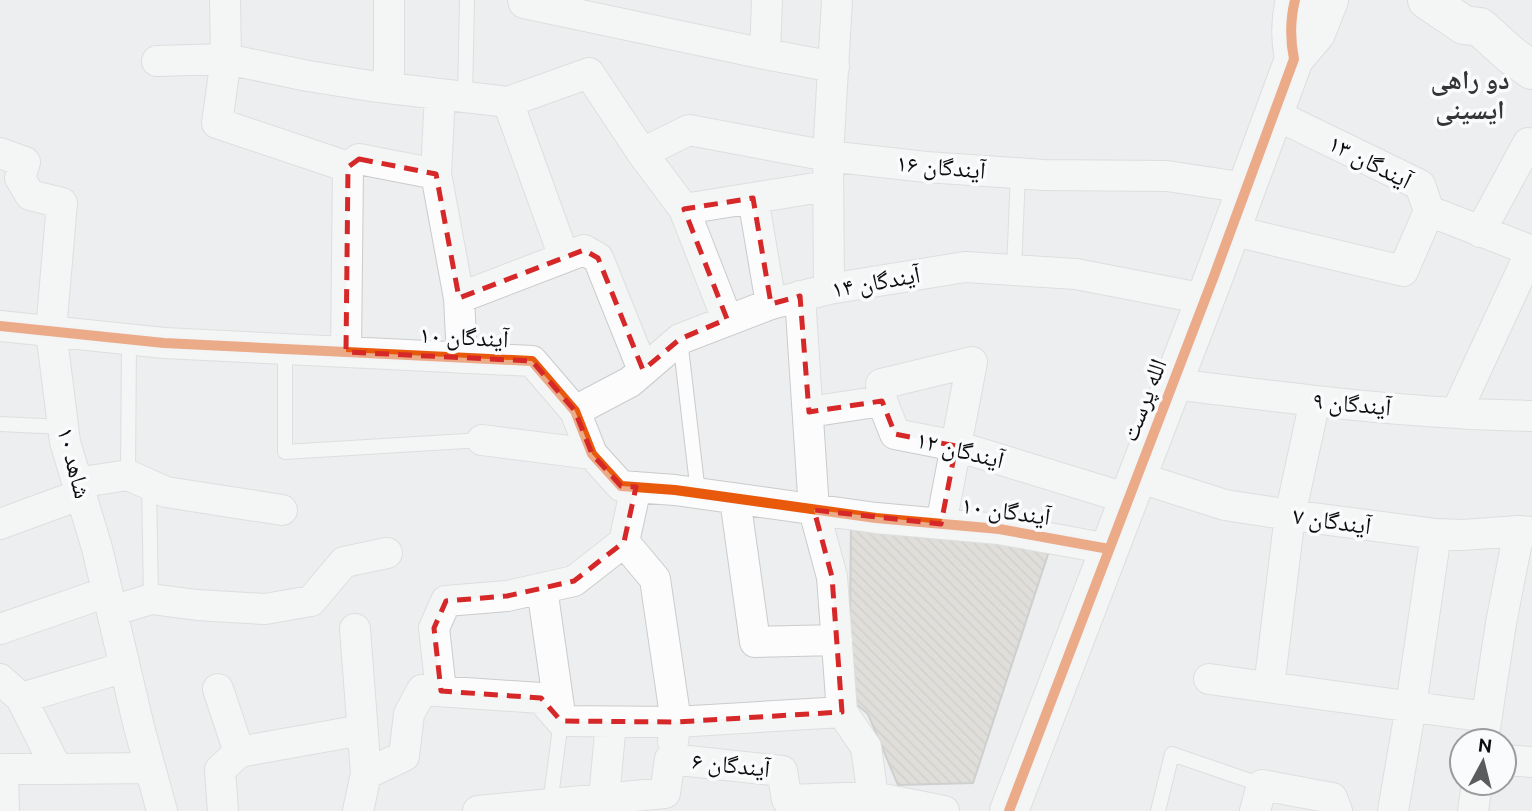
<svg xmlns="http://www.w3.org/2000/svg" width="1532" height="811" font-family="Ubuntu,'Noto Naskh Arabic',sans-serif">
	<defs>
		<pattern id="building-back-hatch" width="6" height="6" patternUnits="userSpaceOnUse" patternTransform="scale(1.75)"><rect width="6" height="6" fill="#d1cbc0"/><path d="M-1 5l2 2M0 0l6 6M5-1l2 2" fill="none" stroke="#b2ada4"/></pattern>
	</defs>
	<rect width="100%" height="100%" fill="#edeeef"/>
	<path fill="url(#building-back-hatch)" stroke="#a8a9a9" stroke-width="2" d="M851 527 1050 548 973 783 898 785 868 714 849 698Z"/>
	<g fill="none" stroke-linecap="round" stroke-linejoin="round">
		<g stroke="#cacbcc" stroke-width="16">
			<path id="lane" d="M465 97 467 0
				M1014 270 1018 173
				M680 339 698 493
				M285 349V452L482 440
				M0 424 63 427
				M128 475 129 339
				M149 484 151 599
				M550 804 561 721
				M1158 811 1172 754 1262 785"/>
		</g>
		<g stroke="#cacbcc" stroke-width="32">
			<path id="street" d="M225 0 226 59 217 123 348 167 359 159 436 174
				M523 0 524 3 765 54
				M767 0 765 54 834 67
				M157 61 226 59 308 76 371 86 508 102 589 73 642 153 684 209 727 319
				M389 88V0
				M440 94 436 174 459 298 462 358
				M508 102 564 257
				M1274 114 1420 185 1429 211 1532 251
				M0 153 25 162 20 178 30 195 62 203 51 331 65 442 97 548 139 727 162 811
				M642 153 689 130 828 156 926 167 1043 175 1167 176 1246 188
				M753 198 771 304
				M684 209 828 186
				M1230 230 1403 271 1429 211
				M1480 232 1528 143 1532 146
				M829 289 828 156 837 0
				M800 296 814 510 832 577 842 712 866 747 873 797
				M459 298 584 250 598 258 643 370
				M0 326 164 343 532 361 575 411 592 454 621 486 675 490 876 518 999 529 1109 549
				M346 352 348 167
				M1172 384C1267 395 1361 408 1457 413 1482 415 1507 415 1532 416
				M882 401 881 384 972 362 941 524
				M575 411 630 382 680 339 771 304 829 289 965 267 1076 274 1205 299
				M809 412 882 401 895 434 956 446 1129 499
				M1456 413 1531 251
				M482 440 592 454
				M1137 477 1225 505 1290 515 1436 534 1462 535 1519 531 1532 532
				M77 483 128 475 166 492 282 510
				M735 499 755 642 837 640
				M0 524 82 494
				M624 542 655 579 676 722 673 742
				M542 588 561 721
				M112 611 151 599 197 605 265 609 311 601 344 562 387 553
				M0 629 107 592
				M355 629 366 774 358 811
				M0 679 21 698 57 769H3L4 811
				M1209 679 1487 717
				M1269 687 1290 515 1315 401
				M218 689 239 752 220 770 223 811
				M441 691 434 628 446 601 507 596 574 581 624 542 636 487
				M21 698 125 667
				M1483 741 1501 623 1519 531
				M239 752 362 730
				M1504 760 1532 762
				M57 769 150 768
				M366 774 404 756 409 714 422 690 541 698 561 721 676 722 842 712
				M478 811 665 793 670 759 782 771 787 800 873 797 944 811
				M605 811 604 799 611 722
				M1255 811 1262 785 1332 798 1337 811
				M1393 811 1411 706 1436 534
				M1473 811 1477 783"/>
		</g>
		<g stroke="#cacbcc" stroke-width="40">
			<path id="secondary" d="M1427 0 1464 25 1480 27 1511 55 1532 70
				M1294 59 1316 33 1329 0
				M1009 811 1214 276 1294 59C1290 39 1290 20 1295 0"/>
		</g>
		<use href="#lane" stroke="#fcfcfd" stroke-width="14"/>
		<use href="#street" stroke="#fcfcfd" stroke-width="30"/>
		<use href="#secondary" stroke="#fcfcfd" stroke-width="38"/>
		<g stroke="#fafbfd" stroke-width="15">
			<path id="cycleway" d="M0 326 164 343 532 361 575 411 592 454 621 486 675 490 876 518 999 529 1109 549
				M1009 811 1214 276 1294 59C1290 39 1290 20 1295 0"/>
		</g>
		<use href="#cycleway" stroke="#e8590c" stroke-width="10"/>
	</g>
	<path d="M0 0H1532V811H0ZM359 159 436 174 459 298 584 250 598 258 643 370 680 339 727 319 684 209 753 198 771 304 800 296 809 412 882 401 895 434 956 446 941 524 814 510 832 577 842 712 676 722 561 721 541 698 441 691 434 628 446 601 507 596 574 581 624 542 636 487 621 486 592 454 575 411 532 361 346 352 348 167Z" fill="#edeeef" fill-opacity=".55" fill-rule="evenodd"/>
	<path fill="none" stroke="#d62828" stroke-width="5" stroke-dasharray="14 9" stroke-linejoin="round" d="M359 159 436 174 459 298 584 250 598 258 643 370 680 339 727 319 684 209 753 198 771 304 800 296 809 412 882 401 895 434 956 446 941 524 814 510 832 577 842 712 676 722 561 721 541 698 441 691 434 628 446 601 507 596 574 581 624 542 636 487 621 486 592 454 575 411 532 361 346 352 348 167Z"/>
	<g text-anchor="middle" stroke-width="7" stroke-linejoin="round" paint-order="stroke">
		<g font-size="24" fill="#0d0e0f" stroke="#fafbfd">
			<text transform="translate(1370 162) rotate(27)" y="8">آیندگان ۱۳</text>
			<text transform="translate(941 167) rotate(5)" y="8">آیندگان ۱۶</text>
			<text transform="translate(876 282) rotate(-10)" y="8">آیندگان ۱۴</text>
			<text transform="translate(464 337) rotate(3)" y="8">آیندگان ۱۰</text>
			<text transform="translate(1144 400) rotate(-69)" y="8">الله پرست</text>
			<text transform="translate(1352 404) rotate(5)" y="8">آیندگان ۹</text>
			<text transform="translate(960 450) rotate(14)" y="8">آیندگان ۱۲</text>
			<text transform="translate(74 463) rotate(75)" y="8">شاهد ۱۰</text>
			<text transform="translate(1006 511) rotate(8)" y="8">آیندگان ۱۰</text>
			<text transform="translate(1332 521) rotate(8)" y="8">آیندگان ۷</text>
			<text transform="translate(731 765) rotate(6)" y="8">آیندگان ۶</text>
		</g>
		<g font-size="26" font-weight="bold" fill="#333435" stroke="#fafbfd">
			<text x="1470" y="89">دو راهی<tspan x="1470" dy="30">ایسینی</tspan></text>
		</g>
	</g>
	<g transform="translate(1483 762) rotate(7)"><circle r="33" fill="#fafbfd" stroke="#9b9c9e" stroke-width="2"/>
	<path d="M0-5L12 26L0 18L-12 26Z" fill="#5b5c5d"/>
	<text y="-10" font-size="19" font-weight="bold" text-anchor="middle" fill="#0d0e0f">N</text>
	</g>
</svg>
